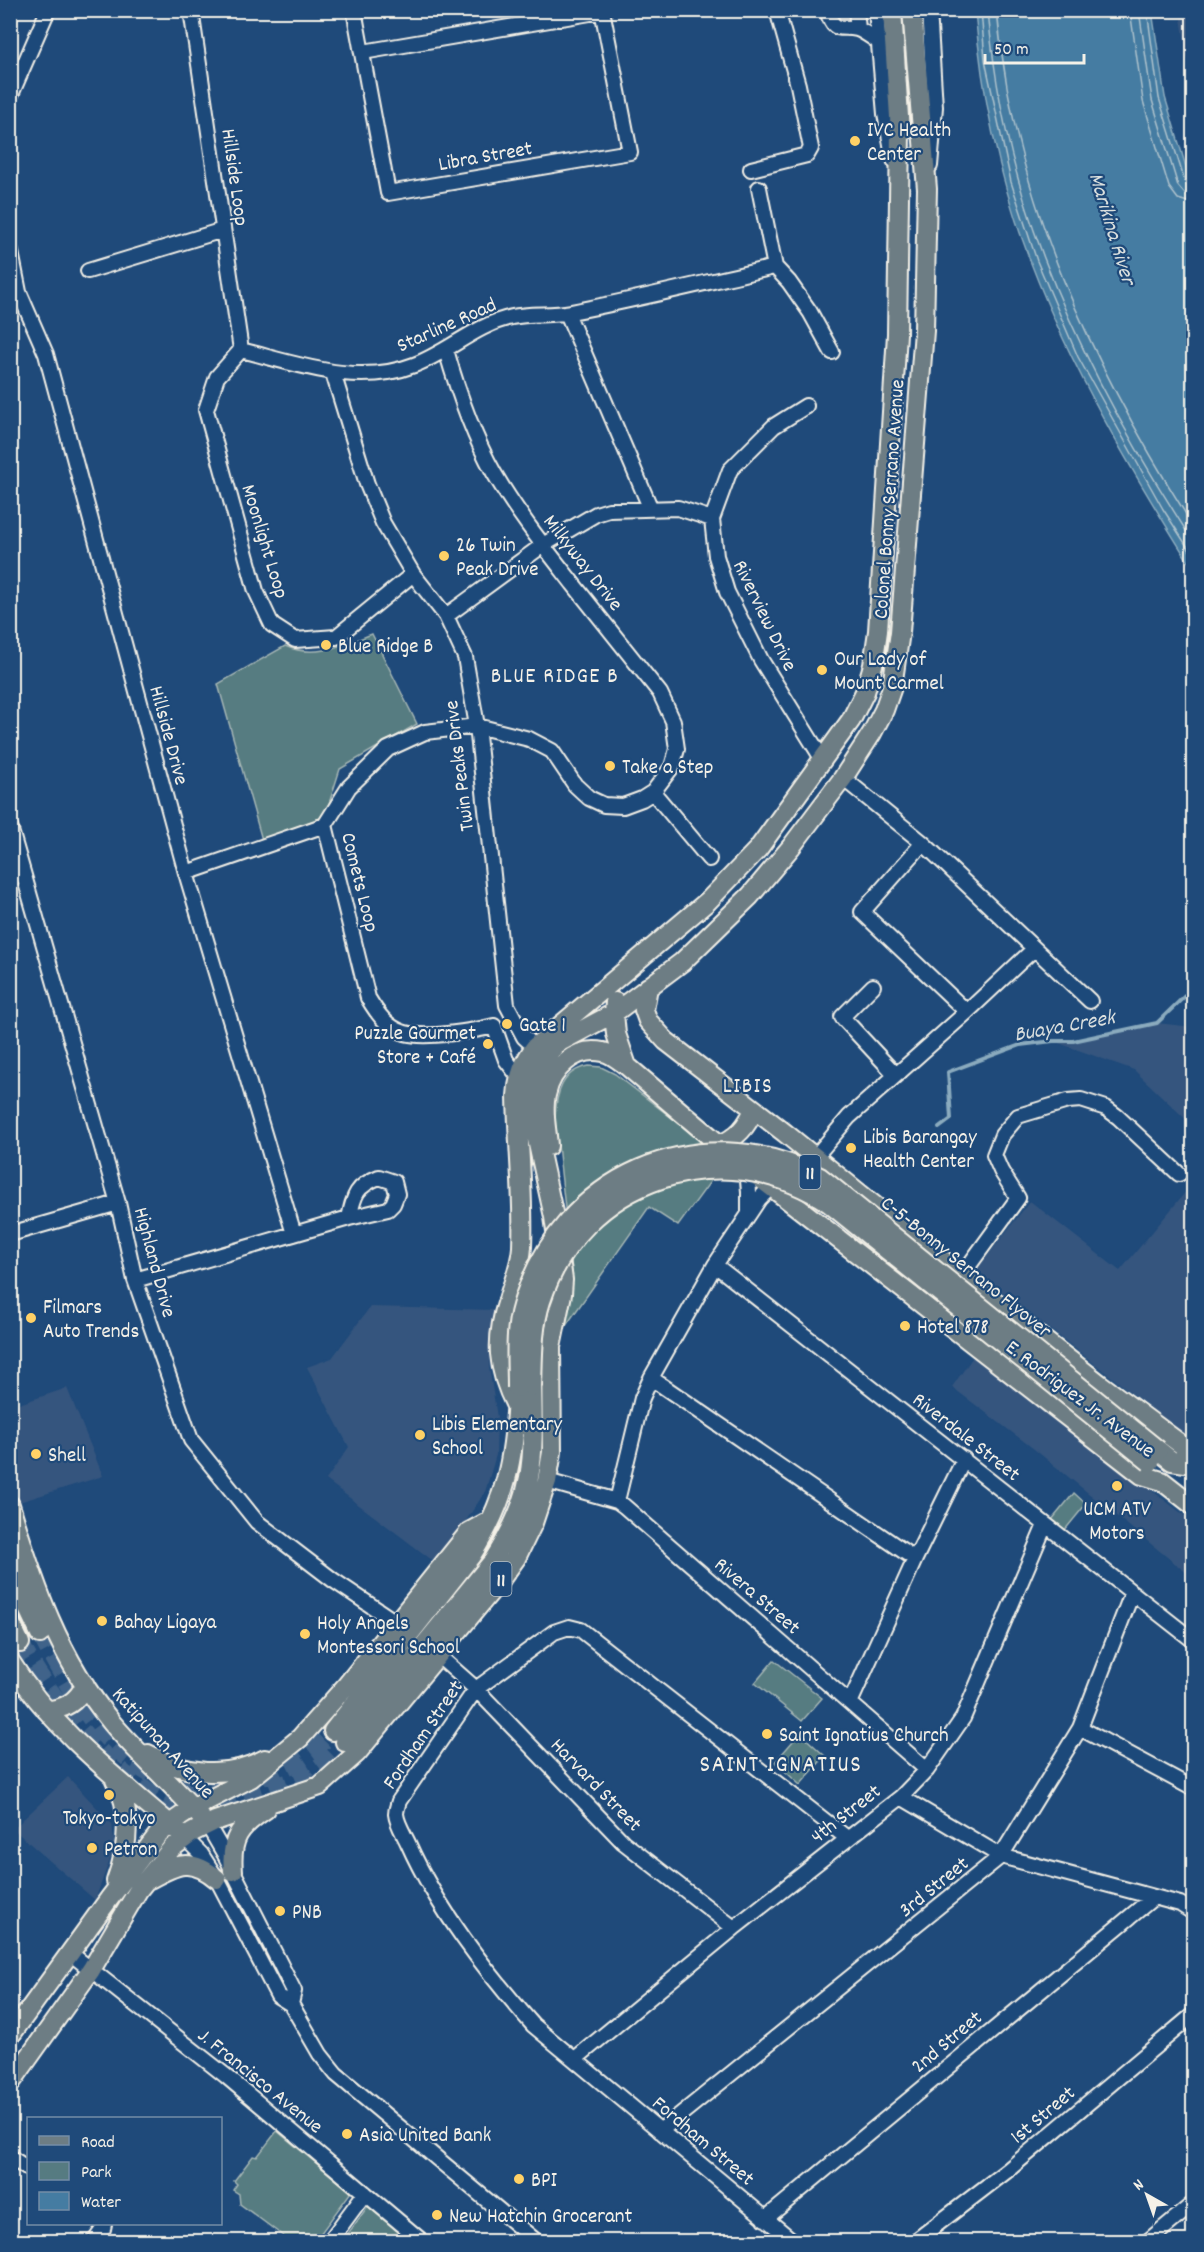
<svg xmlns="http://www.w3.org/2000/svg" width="1204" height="2252" font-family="Dekko,sans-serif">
	<rect width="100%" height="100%" fill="#1f4a7a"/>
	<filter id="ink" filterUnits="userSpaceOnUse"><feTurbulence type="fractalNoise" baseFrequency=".0167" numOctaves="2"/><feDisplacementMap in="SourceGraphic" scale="12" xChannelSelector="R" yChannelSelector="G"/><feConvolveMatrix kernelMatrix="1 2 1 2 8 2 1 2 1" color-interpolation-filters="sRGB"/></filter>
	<g filter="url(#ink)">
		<path fill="#35557e" d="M1180 11H1193V89L1185 44Z
			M1157 1023 1193 1027V1126L1134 1070 1053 1041H1073Z
			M1193 1183V1441L976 1271 1030 1201 1120 1271Z
			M370 1307 496 1310 491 1336 489 1367 497 1417 496 1455 485 1492 459 1531 432 1560 326 1480 349 1447 307 1367 332 1358Z
			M975 1354 1193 1522V1578L1034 1449 952 1387Z
			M67 1388 103 1476 16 1503 11 1484 10 1407Z
			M68 1777 112 1824 115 1846 95 1900 13 1829Z"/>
		<path fill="#567b81" stroke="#a5b6b4" stroke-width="1.5" d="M372 634 417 724 340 769 325 816 262 840 218 684 285 646C315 659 343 645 372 634Z
			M589 1066 601 1067 615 1074 726 1160 678 1226 649 1207 558 1337 573 1280 555 1118C556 1094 562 1070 589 1066Z
			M1074 1493 1086 1504 1064 1531 1051 1521Z
			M774 1660 822 1698 802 1721 755 1683Z
			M800 1733 825 1756 800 1785 775 1762Z
			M277 2131 351 2192 315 2241H290L240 2204 239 2194 233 2190 237 2184 234 2181 253 2156 257 2157Z
			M368 2206 408 2237 406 2240 408 2241 342 2242Z"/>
		<path fill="#457ca2" stroke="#8babbe" stroke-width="1.5" d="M975 11H1152L1165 97 1193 190V569C1132 472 1072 371 1031 263 1000 183 982 96 975 11Z"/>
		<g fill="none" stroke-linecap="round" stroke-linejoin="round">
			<path stroke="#aec2cc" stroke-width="1.5" d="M981 10 985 60 1011 182 1037 261 1078 357 1163 509 1194 557
				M988 10C995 94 1014 179 1044 258 1081 356 1137 455 1194 543
				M997 10C1013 201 1093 367 1194 527
				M1130 10 1143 101 1169 187 1178 199 1194 204
				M1139 10 1152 100 1178 186 1184 193 1194 195
				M1147 10 1159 98 1185 182 1188 186 1194 187"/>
			<path stroke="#8babbe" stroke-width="4" d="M939 1128 951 1119 948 1072 1020 1045 1053 1041H1073L1157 1023 1188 993 1194 980"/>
			<path stroke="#3f638a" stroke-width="18" stroke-dasharray="18 9" stroke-linecap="butt" d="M40 1634C74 1697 118 1782 199 1789 216 1790 233 1786 249 1781 285 1770 308 1759 333 1731
				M20 1643C45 1691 116 1784 169 1801 198 1810 237 1800 264 1791 304 1777 316 1775 345 1742"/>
			<g stroke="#f4f1e8" stroke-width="18">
				<path id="minor" d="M191 10 241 350
					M354 10 388 193 630 152 602 10
					M827 10C834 35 840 25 857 29 864 31 872 38 879 42
					M856 10 858 29
					M876 10 885 114 894 160
					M929 10 935 107 930 166
					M363 52 602 11
					M10 97 48 10
					M751 169 807 155 811 148 798 85 777 10
					M759 188 775 267 789 282 810 312 832 352
					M10 247 19 292 46 354 186 873 294 1234
					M88 271 223 230
					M567 313 650 507
					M241 350C297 364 357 387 414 365 449 352 475 325 512 317 531 313 551 316 571 312 639 299 707 282 775 267
					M241 350 217 377 206 410 256 591 272 625 295 640 336 637 413 574
					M446 350C458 392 472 434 494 473 517 513 546 549 574 585 603 621 631 657 660 693L673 721 677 749 672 767 653 792 642 799 623 806 604 805 589 798 575 785 552 751 529 739 477 726 425 732 388 749 349 787 325 825 368 998C377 1013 387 1028 405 1033 425 1039 474 1031 494 1026
					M333 373 367 484 383 523 413 574 446 616 465 657 477 726 507 1005 524 1037 535 1047
					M806 406 774 426 730 470 712 519 716 556 727 592 761 660 823 760
					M446 616 543 545 596 514 609 510 678 508 712 519
					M843 778 923 843 1090 1001
					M653 792 709 859
					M10 827 118 1203 135 1280 191 1440 257 1522 333 1580 397 1623
					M923 843 862 912 967 1012
					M186 873 325 825
					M873 986 842 1017 896 1075
					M494 1026 506 1060 519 1077
					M815 1157 849 1117 967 1012 1034 949
					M747 1168 749 1192V1213
					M10 1234 118 1203
					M715 1265 1194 1641
					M962 1275 1018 1198 1001 1171 994 1155 1002 1135 1018 1116 1068 1101 1081 1100 1106 1108 1118 1117 1179 1174
					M135 1280 349 1218 388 1209 393 1204 397 1194 394 1182 379 1177C356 1186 354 1195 349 1218
					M651 1378 915 1559
					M547 1481 617 1501 624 1506 927 1770
					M617 1501 642 1398 651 1378 715 1265 759 1199 771 1187
					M441 1658 476 1689 623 1842 734 1928
					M850 1703 915 1559 964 1459
					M1080 1728 1194 1789
					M901 1797 1001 1856 1180 1904 1194 1913
					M207 1824 225 1855 294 1991 291 2004
					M185 1838 201 1854 217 1879 278 1996 291 2004 320 2054 336 2074 537 2242
					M70 1953 226 2076 423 2242
					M575 2059 734 1928 901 1797 927 1770 963 1718 1045 1525
					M660 2131 1001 1856 1080 1728 1132 1593
					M10 2157 28 2169
					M765 2219 1154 1897
					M94 2242 103 2229 104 2224
					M329 2242 365 2193
					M794 2242 533 2025C485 1970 438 1910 408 1843 404 1834 397 1824 396 1814 396 1809 398 1805 399 1801L476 1689 554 1632 569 1627 581 1630 847 1838
					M914 2242 1008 2170 1194 2014
					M1147 2242 1194 2203"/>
			</g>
			<g stroke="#f4f1e8" stroke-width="22">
				<path id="major" d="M648 987 644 1010 648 1021 666 1041 785 1133 917 1240 1100 1384 1182 1445 1194 1465
					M615 1002 614 1013 616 1034 627 1066 747 1168 1142 1475 1162 1481 1194 1506
					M720 1145C737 1137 747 1127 754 1109
					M548 1146C547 1130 542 1111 546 1095 551 1069 575 1046 603 1052 611 1053 620 1061 627 1066
					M516 1406C497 1369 495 1339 508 1300 513 1282 521 1266 522 1247 524 1196 518 1146 517 1096 518 1077 523 1062 535 1047L708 901 758 849 851 720 865 692 873 665 878 631 897 334 900 132 892 10
					M1158 1450 1172 1461 1192 1464
					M10 1505C34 1585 58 1657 112 1723 140 1756 172 1784 200 1816
					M10 1560 21 1594 40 1634
					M10 1622 20 1643
					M10 1661C53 1731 118 1779 179 1832
					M46 1710C64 1710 77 1702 85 1685
					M333 1731 471 1556C506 1501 514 1460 517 1396
					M345 1742 493 1561C535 1495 534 1462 532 1387
					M148 1754C185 1775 227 1779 265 1759
					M115 1780C133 1811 128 1848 116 1881
					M233 1871C230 1838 239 1827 266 1809
					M150 1879C177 1864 191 1857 217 1879
					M10 2036 109 1899 157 1836 174 1821 193 1808 251 1778 300 1738 345 1687 469 1532 491 1520
					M10 2084 91 1970 139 1889 172 1848 193 1832 215 1821 320 1786 357 1753 501 1579 516 1558 533 1523 547 1481 552 1452 551 1347 562 1294 563 1280 554 1217 533 1121 531 1096 538 1067 556 1044 614 1013 682 962 750 896 791 847 843 778 872 733 884 710 892 687 900 632 924 331 927 189 912 10"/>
			</g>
			<use href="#minor" stroke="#1f4a7a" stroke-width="14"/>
			<use href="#major" stroke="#6d7d84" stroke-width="18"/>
			<g stroke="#f4f1e8" stroke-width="22" stroke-linecap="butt">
				<path id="major-bridge" d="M532 1387C533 1358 532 1329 541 1301 581 1178 723 1132 829 1203L1150 1462
					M517 1388C517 1361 514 1332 522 1306 560 1176 698 1114 820 1177L1158 1450"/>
			</g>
			<use href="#major-bridge" stroke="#6d7d84" stroke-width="18"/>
		</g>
	</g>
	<g fill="#ffd166" stroke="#1f4a7a" stroke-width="2">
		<circle cx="855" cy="141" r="6"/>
		<circle cx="444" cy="556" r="6"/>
		<circle cx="326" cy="645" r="6"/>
		<circle cx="822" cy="670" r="6"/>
		<circle cx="610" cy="766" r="6"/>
		<circle cx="507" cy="1024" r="6"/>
		<circle cx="488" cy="1044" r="6"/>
		<circle cx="851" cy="1148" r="6"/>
		<circle cx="31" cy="1318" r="6"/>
		<circle cx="905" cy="1326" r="6"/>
		<circle cx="420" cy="1435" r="6"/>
		<circle cx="36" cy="1454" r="6"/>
		<circle cx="1117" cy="1486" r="6"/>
		<circle cx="102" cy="1621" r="6"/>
		<circle cx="305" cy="1634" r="6"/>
		<circle cx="767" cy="1734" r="6"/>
		<circle cx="109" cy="1795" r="6"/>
		<circle cx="92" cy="1848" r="6"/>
		<circle cx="280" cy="1911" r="6"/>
		<circle cx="347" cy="2134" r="6"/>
		<circle cx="519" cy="2179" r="6"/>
		<circle cx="437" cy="2215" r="6"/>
	</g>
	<g text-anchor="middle" stroke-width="4.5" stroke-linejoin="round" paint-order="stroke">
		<g fill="#1f4a7a" stroke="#b4bfc7" stroke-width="1.5">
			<rect x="799.5" y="1155" width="21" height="34" rx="4.5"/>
			<rect x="490.5" y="1562" width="21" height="34" rx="4.5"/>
		</g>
		<g font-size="20" font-weight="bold" fill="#f4f1e8">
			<text x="810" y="1179">11</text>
			<text x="501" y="1586">11</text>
		</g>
		<g font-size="21" fill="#f4f1e8" stroke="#1f4a7a" text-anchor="start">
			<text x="867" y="136">IVC Health<tspan x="867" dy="24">Center</tspan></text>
			<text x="456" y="551">26 Twin<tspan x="456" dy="24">Peak Drive</tspan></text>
			<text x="338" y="652">Blue Ridge B</text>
			<text x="834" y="665">Our Lady of<tspan x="834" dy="24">Mount Carmel</tspan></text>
			<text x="622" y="773">Take a Step</text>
			<text x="519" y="1031">Gate 1</text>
			<text x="476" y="1039" text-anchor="end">Puzzle Gourmet<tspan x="476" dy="24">Store + Café</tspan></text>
			<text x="863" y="1143">Libis Barangay<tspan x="863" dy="24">Health Center</tspan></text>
			<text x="43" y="1313">Filmars<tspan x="43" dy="24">Auto Trends</tspan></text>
			<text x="917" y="1333">Hotel 878</text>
			<text x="432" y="1430">Libis Elementary<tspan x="432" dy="24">School</tspan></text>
			<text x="48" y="1461">Shell</text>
			<text x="1117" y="1515" text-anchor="middle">UCM ATV<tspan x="1117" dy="24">Motors</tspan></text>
			<text x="114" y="1628">Bahay Ligaya</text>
			<text x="317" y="1629">Holy Angels<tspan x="317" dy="24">Montessori School</tspan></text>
			<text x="779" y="1741">Saint Ignatius Church</text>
			<text x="109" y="1824" text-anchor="middle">Tokyo-tokyo</text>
			<text x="104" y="1855">Petron</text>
			<text x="292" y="1918">PNB</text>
			<text x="359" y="2141">Asia United Bank</text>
			<text x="531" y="2186">BPI</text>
			<text x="449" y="2222">New Hatchin Grocerant</text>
		</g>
		<g font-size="21" fill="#f4f1e8" stroke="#1f4a7a">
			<text transform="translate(485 155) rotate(-10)" y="7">Libra Street</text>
			<text transform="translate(236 177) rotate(82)" y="7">Hillside Loop</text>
			<text transform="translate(446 324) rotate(-24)" y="7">Starline Road</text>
			<text transform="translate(888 499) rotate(-86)" y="7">Colonel Bonny Serrano Avenue</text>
			<text transform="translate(266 541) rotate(73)" y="7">Moonlight Loop</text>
			<text transform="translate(584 562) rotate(52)" y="7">Milkyway Drive</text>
			<text transform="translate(766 615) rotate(64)" y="7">Riverview Drive</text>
			<text transform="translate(170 735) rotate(75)" y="7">Hillside Drive</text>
			<text transform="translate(458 766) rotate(-97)" y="7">Twin Peaks Drive</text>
			<text transform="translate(361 882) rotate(76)" y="7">Comets Loop</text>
			<text transform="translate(156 1262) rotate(75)" y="7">Highland Drive</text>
			<text transform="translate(967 1266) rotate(39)" y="7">C-5-Bonny Serrano Flyover</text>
			<text transform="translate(1081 1398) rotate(37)" y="7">E. Rodriguez Jr. Avenue</text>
			<text transform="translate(967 1436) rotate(38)" y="7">Riverdale Street</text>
			<text transform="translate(758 1595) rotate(41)" y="7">Rivera Street</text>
			<text transform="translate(422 1734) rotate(-56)" y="7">Fordham Street</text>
			<text transform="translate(164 1742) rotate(48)" y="7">Katipunan Avenue</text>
			<text transform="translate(597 1784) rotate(46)" y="7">Harvard Street</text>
			<text transform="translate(845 1813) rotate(-38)" y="7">4th Street</text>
			<text transform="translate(933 1886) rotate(-39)" y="7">3rd Street</text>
			<text transform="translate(946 2041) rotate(-40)" y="7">2nd Street</text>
			<text transform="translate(261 2080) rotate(39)" y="7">J. Francisco Avenue</text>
			<text transform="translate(1042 2114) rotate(-40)" y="7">1st Street</text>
			<text transform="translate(704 2140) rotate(40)" y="7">Fordham Street</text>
		</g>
		<g font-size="22" font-style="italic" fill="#dadfde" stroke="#1f4a7a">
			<text transform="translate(1114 228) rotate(73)" y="8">Marikina River</text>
			<text transform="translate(1064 1024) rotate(-10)" y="8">Buaya Creek</text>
		</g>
		<g font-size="22" letter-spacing="1.5" fill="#f4f1e8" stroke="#1f4a7a">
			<text x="555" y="682">BLUE RIDGE B</text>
			<text x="748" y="1092">LIBIS</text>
		</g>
		<g font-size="24" letter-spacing="1.5" fill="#f4f1e8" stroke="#1f4a7a">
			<text x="781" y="1771">SAINT IGNATIUS</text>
		</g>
	</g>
	<rect width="1204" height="2252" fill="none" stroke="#1f4a7a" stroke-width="36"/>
	<rect x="18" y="18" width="1168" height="2216" fill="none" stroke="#f4f1e8" stroke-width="2" filter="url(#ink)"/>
	<rect x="27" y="2117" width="195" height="108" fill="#1f4a7a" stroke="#748da6" stroke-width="1.5"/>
	<rect x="39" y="2136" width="30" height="9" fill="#6d7d84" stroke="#748da6" stroke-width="1.5"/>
	<text x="81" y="2147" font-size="18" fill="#f4f1e8">Road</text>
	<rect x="39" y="2162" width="30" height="18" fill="#567b81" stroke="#748da6" stroke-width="1.5"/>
	<text x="81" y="2177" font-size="18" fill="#f4f1e8">Park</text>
	<rect x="39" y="2192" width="30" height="18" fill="#457ca2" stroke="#748da6" stroke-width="1.5"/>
	<text x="81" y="2207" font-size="18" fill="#f4f1e8">Water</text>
	<g transform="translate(1147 2195) rotate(320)" stroke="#1f4a7a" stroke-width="4.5" paint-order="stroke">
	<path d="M0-4.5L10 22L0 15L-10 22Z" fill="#f4f1e8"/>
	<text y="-9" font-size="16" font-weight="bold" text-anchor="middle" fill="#f4f1e8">N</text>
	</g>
	<path d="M985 54v9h99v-9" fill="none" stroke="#f4f1e8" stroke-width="3"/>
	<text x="994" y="54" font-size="18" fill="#f4f1e8" stroke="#1f4a7a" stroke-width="4.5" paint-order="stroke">50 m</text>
</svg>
